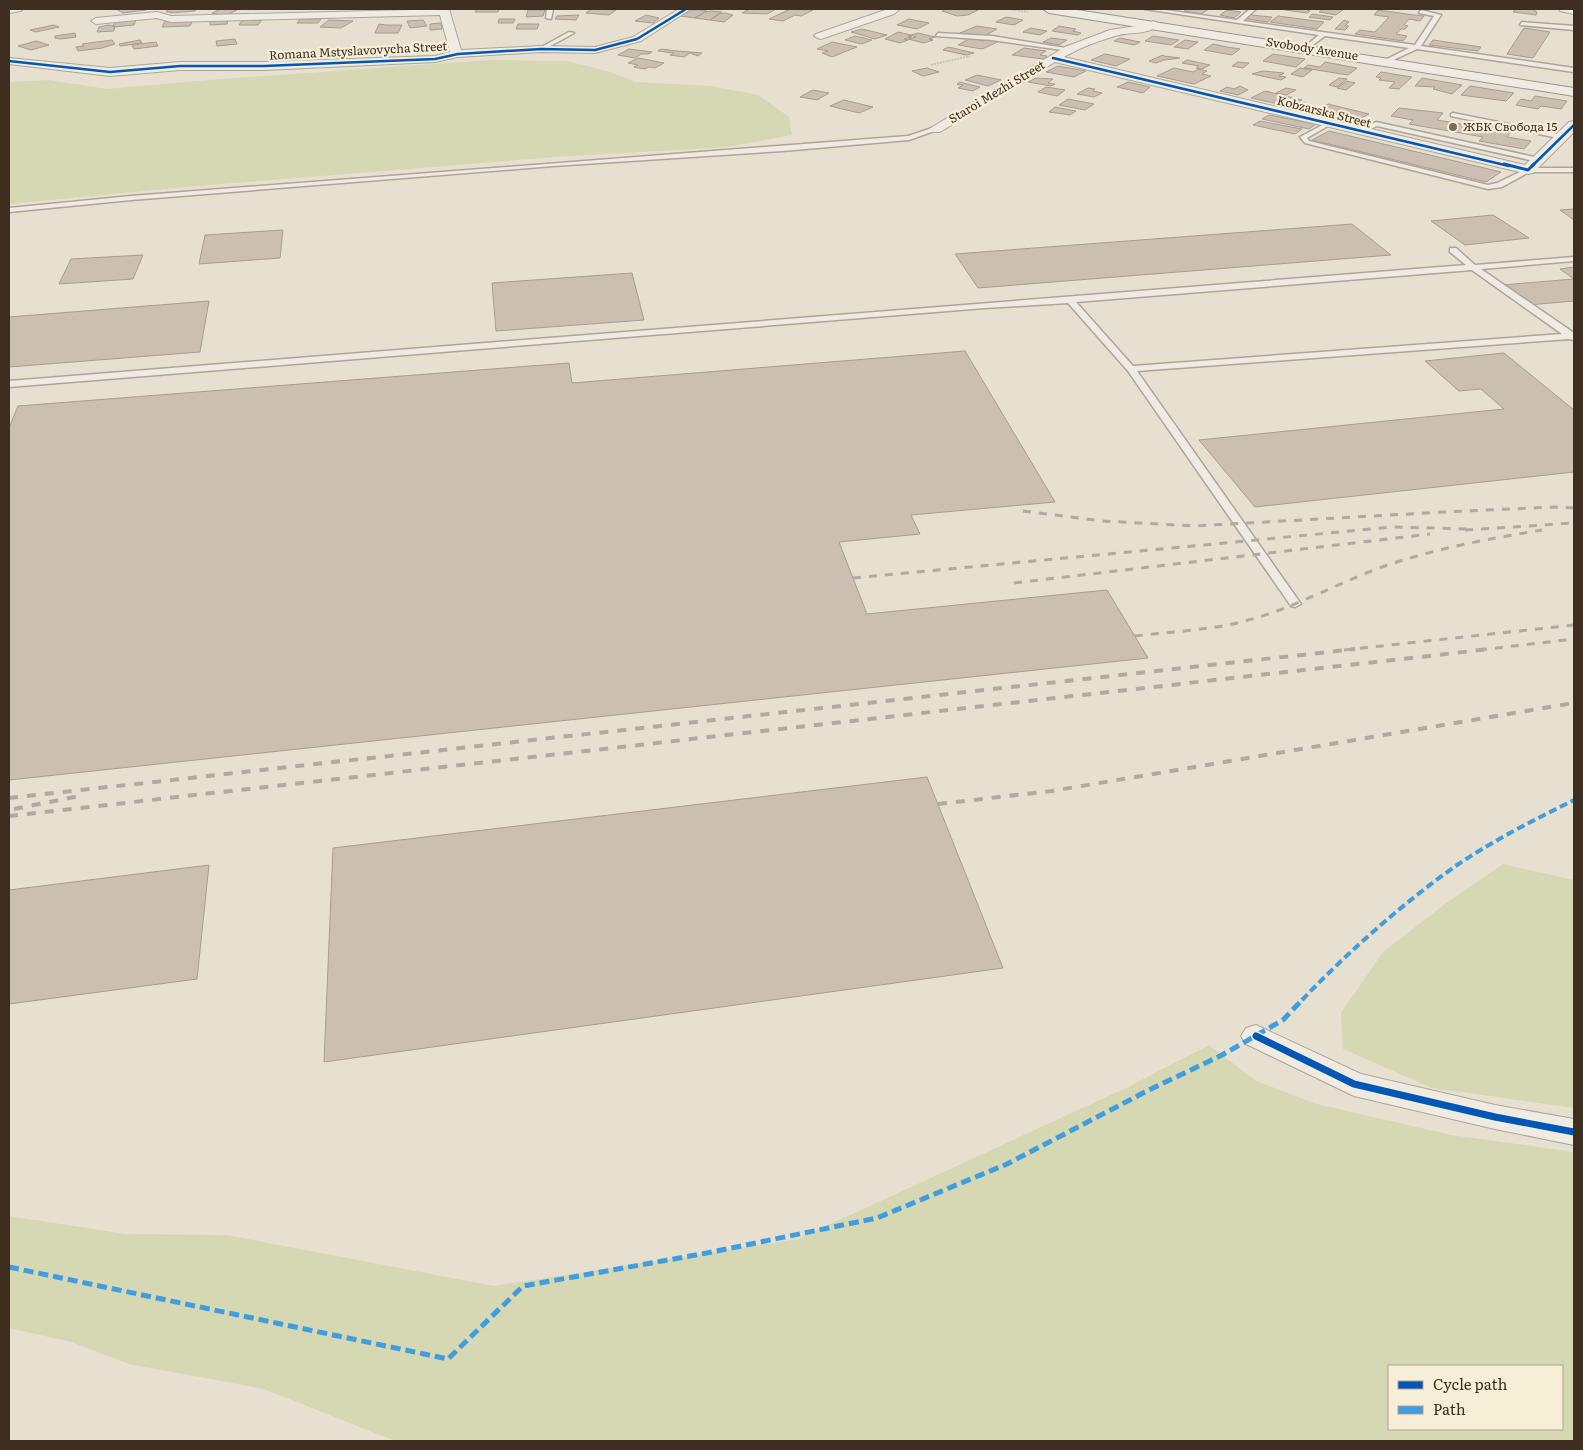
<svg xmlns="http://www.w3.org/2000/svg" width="1583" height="1450" font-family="Literata,serif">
	<rect width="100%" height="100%" fill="#e7e0d1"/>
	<path fill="#d6d7b3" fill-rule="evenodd" d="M490 60 567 61 610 72 636 82 710 86 758 95 789 117 792 135 727 147 555 157 197 186 9 204V82L49 80 107 89 208 80Z
		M1503 864 1574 880V1108L1432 1088 1343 1049 1341 1013 1383 952 1445 904Z
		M1209 1045 1256 1081 1317 1104 1451 1135 1574 1152V1441H395L264 1389 129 1364 71 1342 9 1328V1216L125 1234 227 1235 494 1286 798 1239 1128 1087ZM1389 1366H1562V1429H1389Z"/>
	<path fill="#cbbfb2" stroke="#a89c90" d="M116 9H144L146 10 123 13Z
		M168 9H196L195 11 170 13 171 12H166Z
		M221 9H227L237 10 225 16 212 13Z
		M477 9H499L498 12H475Z
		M591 9H602L616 10 609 15 586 13Z
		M749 9H776L767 14 742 13Z
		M790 9H802L813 10 801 16 795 15 783 21 769 19Z
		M946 9H971L978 10 968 15 957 16 942 11Z
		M1188 9H1209L1201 14 1184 11Z
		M1286 9H1309L1307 10 1310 11 1307 13 1285 10Z
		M1324 9H1344L1336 15 1319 12Z
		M1515 9H1536L1534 11 1537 12 1536 15 1513 12Z
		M528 10H545L543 16 526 17Z
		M690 10H698L707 11 695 18 680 16Z
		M1227 10 1241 12 1234 18 1220 15Z
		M1378 10 1414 15 1424 16 1420 21 1409 19 1404 25 1408 26 1405 29H1401L1396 34 1407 36 1403 41 1355 34 1360 30 1375 32 1389 17 1374 15Z
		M711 11 722 12 710 20 695 18 705 12Z
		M725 13 733 15 724 22 710 20 719 14Z
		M1312 14 1333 17 1330 20 1309 17Z
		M579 15 576 20 555 19 557 16Z
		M646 15 659 18 653 23 635 21Z
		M1251 15 1272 17 1268 22 1247 19Z
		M1278 16 1324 22 1317 29 1270 22Z
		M1006 17 1023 20 1014 25 996 22Z
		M244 18H255L254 20H262L258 25H239Z
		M300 19H321L318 23H297Z
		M499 19H515L513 23H498Z
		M909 19 929 23 917 29 897 25Z
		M136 20 134 25 113 27 115 21Z
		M193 20 190 26 162 27 165 21Z
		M228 20 227 24 210 25V21Z
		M329 20 353 21 341 28 320 27Z
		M423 20 427 26 410 28 407 21Z
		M1344 20 1349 22 1345 26H1349L1345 30 1335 29Z
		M441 23 442 29 430 30V24Z
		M379 24 386 25H402L398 33H375Z
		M518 24H539L537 29H516Z
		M54 25 59 27 36 32 30 30Z
		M109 25 115 26 114 31 97 32 99 27Z
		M977 26 997 29 986 35 980 36 960 33Z
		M1059 26 1076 29 1073 31 1081 33 1078 35 1052 31Z
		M1031 28 1047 31 1040 35 1023 32Z
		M1524 28 1550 32 1533 58 1507 54Z
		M862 29 887 35 875 39 851 32Z
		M898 32 911 35 908 36 912 37 904 39 908 40 900 43 885 39Z
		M75 33 76 37 61 39 55 38V36Z
		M918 33 935 37 929 39 933 40 924 43 908 39 916 37 911 35Z
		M855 36 872 40 862 44 845 40Z
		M1153 36 1179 40 1171 45 1145 41Z
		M971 38 984 41 989 38 1002 40 982 49 958 45Z
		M1051 38 1067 40 1059 45 1043 42Z
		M1120 38 1140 42 1134 45 1114 41Z
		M235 39 237 44 217 46 216 41Z
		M112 40 115 44 102 48 78 51 76 47 84 46 82 44Z
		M140 40 142 43 120 46 119 44Z
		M1185 40 1198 42 1188 49 1174 47Z
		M1433 40 1481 47 1478 51 1429 45Z
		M36 41 49 45 31 50 18 46Z
		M156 42 158 46 134 49 132 45Z
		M832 42 857 47 832 57 822 53 828 51 817 49Z
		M1213 44 1227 47 1240 49 1232 55 1204 50Z
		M948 47 953 48 974 53 966 55 943 50Z
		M1024 48 1046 51 1040 55 1047 56 1043 59 1012 55Z
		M629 49 652 52 648 54H641L635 58 618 55Z
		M661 49 677 51 702 53 698 56 690 53 684 57 670 55 674 53 658 51Z
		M1105 54 1130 59 1116 66 1091 60Z
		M1273 54 1305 59 1296 67 1263 61Z
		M1163 55 1164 56 1180 58 1164 60 1156 63 1149 61Z
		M638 58 664 63 655 68 649 67 645 69 634 67 638 65 628 63Z
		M1187 60 1210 65 1202 69 1196 68 1199 66 1182 63Z
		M1238 62 1249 63 1243 68 1232 66Z
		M1325 62 1357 68 1348 75 1304 68 1308 65 1320 67Z
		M1058 66 1086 71 1074 77 1046 72Z
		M927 68 939 72 923 76 912 71Z
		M1174 68 1193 72 1199 69 1207 71 1202 74 1211 76 1194 84 1157 76Z
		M1300 68 1312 70 1303 77 1291 74Z
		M1263 71 1284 73 1279 76 1286 77 1281 80 1252 74Z
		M1381 72 1412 77 1399 89 1389 88 1395 82 1379 80 1381 78 1376 77Z
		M977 75 1001 80 988 86 965 80Z
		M1036 78 1053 79 1048 83 1055 84 1051 86 1028 82Z
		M1339 78 1347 79 1337 87 1329 85Z
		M1422 78 1462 85 1452 94 1433 89 1435 87 1415 86Z
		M1347 81 1355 83 1346 90 1337 88Z
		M960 82 967 84 980 87 973 91 958 88 963 85 957 84Z
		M1128 82 1150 87 1143 93 1117 87Z
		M1240 86 1248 90 1238 95 1220 91 1227 87 1234 89Z
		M1470 86 1514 93 1506 101 1461 95Z
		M1046 87 1065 90 1057 96 1038 92Z
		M1088 88 1095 89 1093 91 1102 93 1094 97 1077 94Z
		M1286 88 1296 90 1286 95 1276 93Z
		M813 90 829 93 817 100 800 97Z
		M1265 91 1302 100 1298 102 1305 103 1296 108 1251 98Z
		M1535 96 1567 101 1561 109 1541 106 1538 109 1516 105 1521 99 1531 101Z
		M1068 99 1094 104 1085 110 1059 105Z
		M844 100 873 107 859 113 830 106Z
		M1328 104 1369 114 1353 122 1312 113Z
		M1055 107 1076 111 1070 115 1049 112Z
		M1399 108 1443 113 1437 120 1490 129 1493 125 1513 129 1507 137 1531 141 1524 149 1479 141 1483 137 1409 124 1413 120 1391 116Z
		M1269 115 1316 124 1309 129 1262 119Z
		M1260 121 1302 129 1295 134 1253 125Z
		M1329 131 1501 172 1486 182 1312 140Z
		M1574 209V220L1560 210Z
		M1493 215 1529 238 1465 245 1431 221Z
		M1352 224 1391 255 978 288 955 254Z
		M283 230 280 258 199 264 205 235Z
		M143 255 133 279 59 284 71 259Z
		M1574 267V279L1560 269Z
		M632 273 644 320 496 331 492 283Z
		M1574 279V301L1528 305 1502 285Z
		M209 301 200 352 9 367V317Z
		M965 351 1055 502 911 515 920 534 839 542 867 614 1107 590 1148 658 9 780V428L18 406 569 363 572 383Z
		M1504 353 1574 410V472L1255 507 1199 440 1504 409 1481 389 1459 391 1425 361Z
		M927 777 1003 968 324 1062 333 848Z
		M209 865 197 979 9 1004V890Z"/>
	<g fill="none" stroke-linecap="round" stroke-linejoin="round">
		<g stroke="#ada599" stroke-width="3">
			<path id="lane" d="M547 9H553L551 19 546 18Z
				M1145 9H1158L1237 20 1250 9H1256L1243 21 1415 45 1434 16 1419 13 1421 10 1441 15 1421 46 1574 68V72L1417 49 1387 63 1385 60 1409 48 1325 36 1306 50 1304 47 1319 35Z
				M1522 22 1574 26V30L1520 25Z
				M569 32 574 33 543 50 538 49Z
				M938 33 992 36 1072 49 1069 51 992 40 936 36Z
				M1453 113 1563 135 1566 137 1563 139 1451 116V114Z
				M1328 122 1333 123 1307 138 1309 141 1488 185 1497 183 1528 168H1574V172H1529L1502 187 1488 189 1305 143 1300 137Z
				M1376 122 1539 158 1543 160 1539 162 1377 126 1364 132 1359 131Z
				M935 127 938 129 937 130 909 140 783 151 553 166 131 200 9 212V208L131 196 908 136Z
				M1450 248H1456L1475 265 1574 257V261L1481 269 1574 333V340L1569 339 1137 371 1301 604 1295 607 1291 606 1128 371 1068 303 985 308 9 387V381L1466 265 1450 252ZM1472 270 1562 334 1133 366 1076 302Z"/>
		</g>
		<g stroke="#ada599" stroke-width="2">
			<path id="street" d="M9 9H22L21 11 9 13Z
				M449 9 461 50 541 46 595 47 633 37 679 9H691L641 41 595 53 541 52 458 57 435 62 264 70H180L110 76 9 64V58L110 68 180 62H264L435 56 450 52 440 15 171 22 157 18 96 24 91 21 96 18 157 12 171 16Z
				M888 9H900L894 14 824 38 820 39 814 36 816 34Z
				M1559 9H1574V14L1560 11Z
				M1154 21 1159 24C1149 36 1129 31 1115 36 1098 41 1079 48 1064 57L1525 165 1569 122 1574 121V132L1533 173 1528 174 1055 62 940 132H930L929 129 1065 47 1110 30 1143 25Z
				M1256 1025 1361 1074 1495 1105 1574 1119V1145L1495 1129 1354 1096 1246 1044 1241 1036 1246 1028Z"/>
		</g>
		<g stroke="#9c958a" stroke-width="2">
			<path id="secondary" d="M1043 9H1071L1574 88V96L1049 13Z"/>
		</g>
		<path stroke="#c8c2b9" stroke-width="2" stroke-dasharray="2 1" stroke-linecap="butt" d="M1009 9 1028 12
			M931 65 970 56"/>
		<use href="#lane" fill="#efebe3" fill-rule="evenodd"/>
		<use href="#street" fill="#efebe3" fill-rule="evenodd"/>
		<use href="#secondary" fill="#efebe3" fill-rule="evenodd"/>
		<path stroke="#afaaa2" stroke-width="3" stroke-dasharray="8 8" stroke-linecap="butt" d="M1023 511 1103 521 1194 526 1444 512 1554 507 1574 508
			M1465 530 1574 523
			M853 578 1393 527 1470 529
			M1014 583 1430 534
			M1135 636C1168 632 1210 630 1241 622 1295 609 1343 579 1397 562 1444 547 1493 538 1542 530
			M1344 650 1574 625
			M1479 650 1574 639"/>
		<path stroke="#afaaa2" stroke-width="4" stroke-dasharray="9 9" stroke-linecap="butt" d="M9 798 1355 649
			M938 804 1052 791 1574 703
			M14 809 80 796
			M9 816 1490 649"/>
		<path stroke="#3f9de0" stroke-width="4" stroke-dasharray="8 4" stroke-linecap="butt" d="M1302 1000C1347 953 1403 903 1457 865 1494 840 1534 820 1574 800"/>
		<path stroke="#3f9de0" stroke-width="5" stroke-dasharray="10 5" stroke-linecap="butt" d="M9 1267 448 1359 523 1286 707 1253 877 1218 1007 1164 1147 1091 1222 1055 1283 1020 1303 999"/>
		<g stroke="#f7eed8" stroke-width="4.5">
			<path id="cycleway-far2" d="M1053 58 1509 166
				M9 61 110 72 180 66H264L435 59 458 54 541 49 595 50 637 39 686 9
				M1532 166 1574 125"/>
		</g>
		<g stroke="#f7eed8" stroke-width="5">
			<path id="cycleway-far1" d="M1504 164 1528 170 1534 164"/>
		</g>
		<g stroke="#f7eed8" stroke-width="10">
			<path id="cycleway" d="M1256 1036 1354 1084 1495 1117 1574 1132"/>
		</g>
		<use href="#cycleway-far2" stroke="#0057b8" stroke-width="2.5"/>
		<use href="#cycleway-far1" stroke="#0057b8" stroke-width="3"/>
		<use href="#cycleway" stroke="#0057b8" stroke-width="7"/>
	</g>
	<circle fill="#786c5e" stroke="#f7eed8" stroke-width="2" cx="1453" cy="127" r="5"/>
	<g text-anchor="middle" stroke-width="4.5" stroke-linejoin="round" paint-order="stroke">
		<g font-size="12" fill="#3d2e20" stroke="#f7eed8">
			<text transform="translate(1312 49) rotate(9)" y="4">Svobody Avenue</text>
			<text transform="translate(358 51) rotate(-3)" y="4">Romana Mstyslavovycha Street</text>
			<text transform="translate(997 92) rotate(-31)" y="4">Staroi Mezhi Street</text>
			<text transform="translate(1324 112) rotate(14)" y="4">Kobzarska Street</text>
		</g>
		<g font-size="12" fill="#3d2e20" stroke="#f7eed8" text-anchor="start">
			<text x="1463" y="131">ЖБК Свобода 15</text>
		</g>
	</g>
	<rect width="1583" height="1450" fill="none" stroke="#3d2e20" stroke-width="20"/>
	<rect x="1388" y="1365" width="175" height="65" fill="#f7eed8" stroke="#ada18e"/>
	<rect x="1398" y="1381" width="25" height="8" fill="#0057b8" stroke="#ada18e"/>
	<text x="1433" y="1390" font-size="15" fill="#3d2e20">Cycle path</text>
	<rect x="1398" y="1406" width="25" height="8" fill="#3f9de0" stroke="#ada18e"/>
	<text x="1433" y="1415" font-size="15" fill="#3d2e20">Path</text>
</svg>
